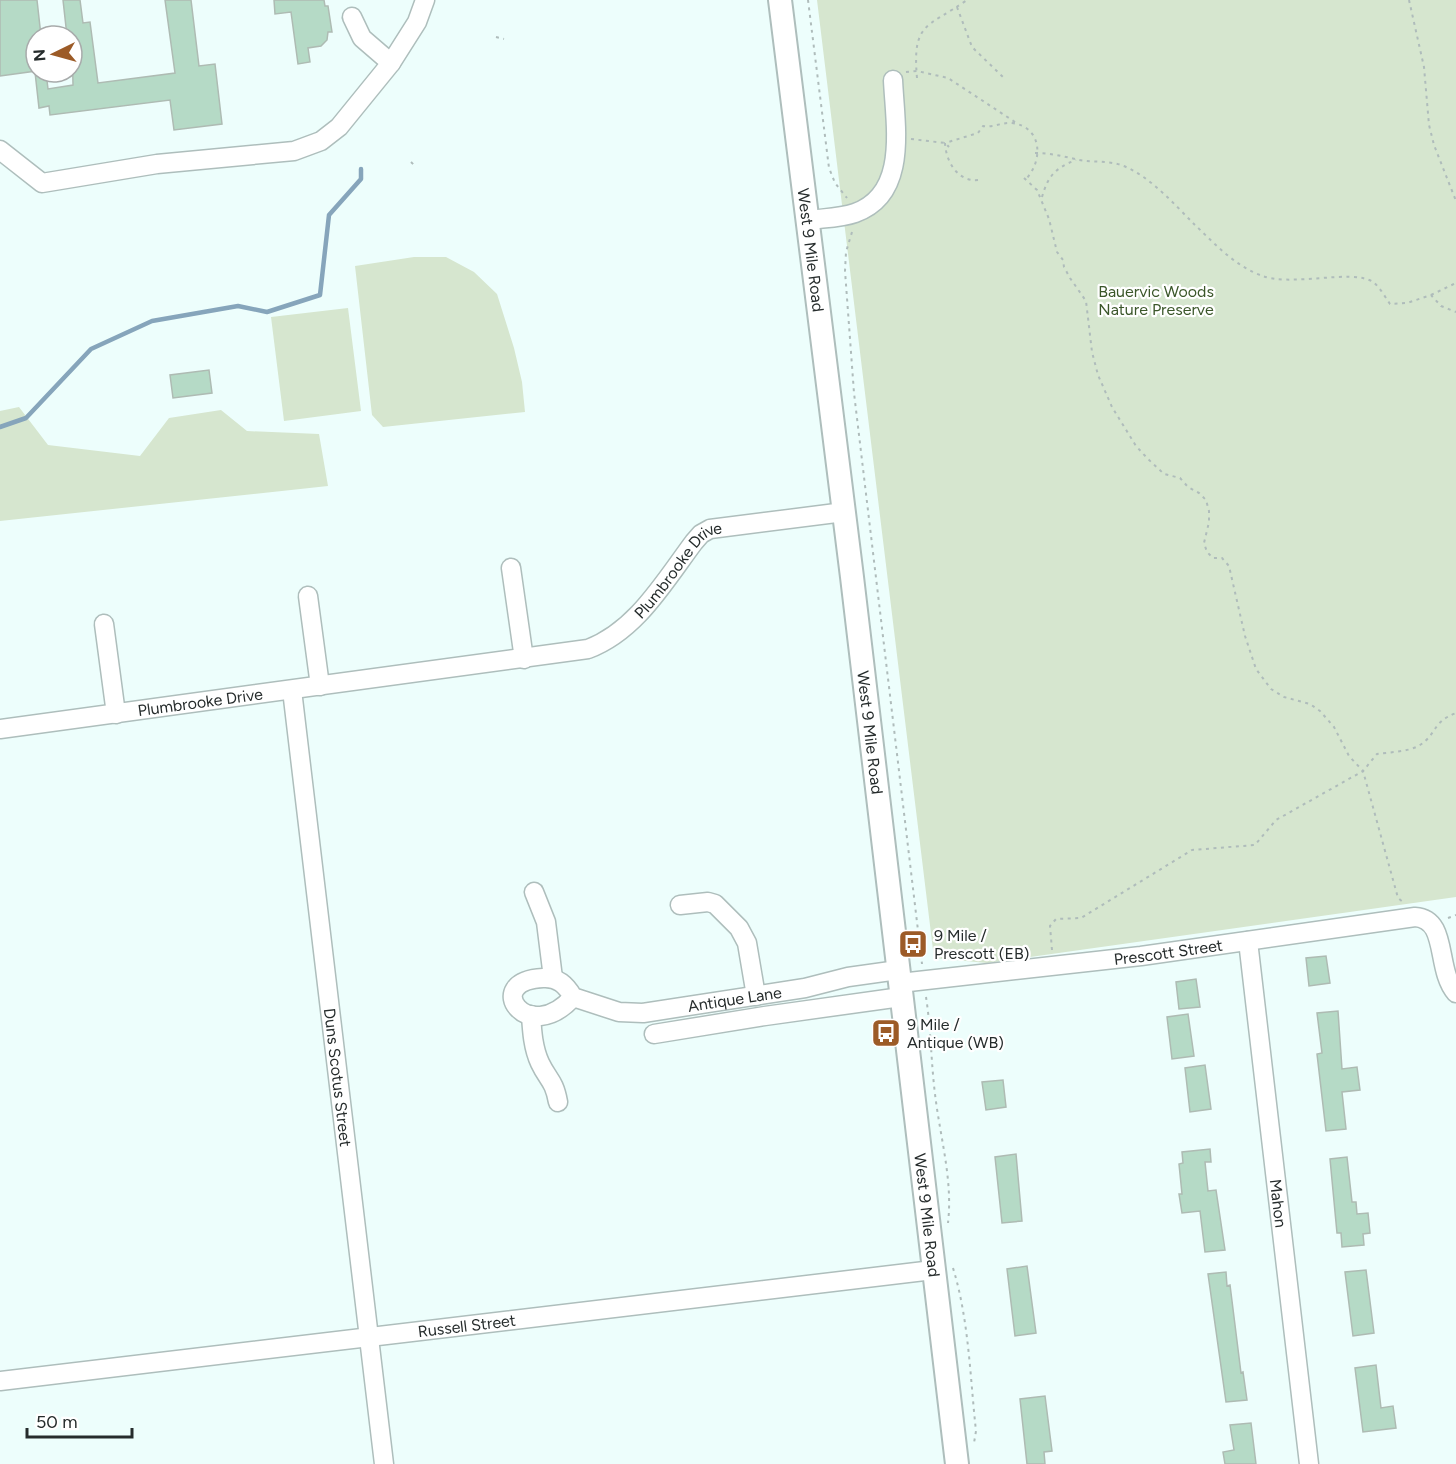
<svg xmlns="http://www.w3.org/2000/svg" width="1456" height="1464" font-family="Figtree,sans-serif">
	<rect width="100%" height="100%" fill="#edfefc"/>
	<path fill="#d6e6cf" d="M817 0H1456V897L987 963 934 958Z
		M414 257H446L474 272 497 294 514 348 522 382 525 412 383 427 372 415 355 266Z
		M348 308 361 411 284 421 271 317Z
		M19 407 48 445 140 456 169 418 221 410 247 431 319 434 328 486 0 521V411Z"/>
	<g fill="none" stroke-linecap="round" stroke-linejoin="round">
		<path stroke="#86a5bb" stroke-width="4.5" d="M0 427 26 418 91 349 152 321 238 306 267 312 320 295 329 215 361 179V169"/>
	</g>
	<path fill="#b5dac6" stroke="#aebbb3" stroke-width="1.5" d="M0 0H37L41 36H36V71L0 76Z
		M63 0H80L83 23 90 22 98 83 175 73 165 0H191L199 66 215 64 222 124 174 130 170 100 50 115 49 106 39 108 35 72H46L48 89 73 85 72 36H67Z
		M274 0H324L325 6H328L332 32H328L327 40 321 46 308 48 310 62 298 64 291 12 275 14Z
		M209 370 212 393 173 398 170 375Z
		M1326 956 1330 983 1309 986 1306 958Z
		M1196 979 1200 1007 1179 1009 1176 982Z
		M1338 1011 1342 1069 1357 1067 1360 1090 1342 1092 1346 1129 1326 1131 1317 1054 1322 1053 1317 1013Z
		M1188 1014 1194 1056 1172 1059 1167 1017Z
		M1205 1065 1211 1109 1190 1112 1185 1068Z
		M1003 1080 1006 1107 986 1110 982 1082Z
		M1210 1149 1211 1162H1205L1208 1191 1216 1190 1225 1250 1205 1252 1200 1211 1182 1213 1179 1194H1182L1179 1164 1183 1163 1182 1152Z
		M1016 1154 1022 1221 1002 1223 995 1157Z
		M1347 1157 1352 1202H1356L1357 1214 1368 1213 1370 1233 1363 1234 1364 1245 1342 1247 1341 1233H1337L1330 1159Z
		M1027 1266 1036 1333 1015 1336 1007 1269Z
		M1366 1270 1374 1333 1353 1336 1345 1272Z
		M1226 1272 1227 1286 1230 1285 1241 1373 1243 1372 1247 1400 1226 1402 1208 1274Z
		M1376 1365 1381 1408 1393 1406 1396 1428 1363 1432 1355 1368Z
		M1045 1396 1052 1451 1044 1452 1045 1464H1027L1020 1399Z
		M1251 1423 1256 1464H1225L1223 1452 1234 1450 1230 1425Z"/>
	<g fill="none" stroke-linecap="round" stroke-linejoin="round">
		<g stroke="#aebebc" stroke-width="21">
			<g id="minor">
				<path d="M352 17 362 38 391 63"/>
				<path d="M0 150 42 183 157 164 294 151 321 141 339 127 391 63 417 22 425 0"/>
				<path d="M809 220C824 218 841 218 855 213 909 194 895 125 893 80"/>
				<path d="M511 568 524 659"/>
				<path d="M308 596 320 686"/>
				<path d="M104 624 116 714"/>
				<path id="s1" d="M292 690 384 1464"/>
				<path id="s2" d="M0 729 588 649C636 631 664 582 694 542L701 534 710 529 844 512"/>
				<path d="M534 892 546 922 553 978"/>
				<path d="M680 905 708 902 715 904 739 928 747 943 756 996"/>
				<path id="s3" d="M1248 941 1309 1464"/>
				<path id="s4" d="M900 983 1141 956 1415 917C1449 919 1435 969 1456 993"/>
				<path id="s5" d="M573 997C528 1048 480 981 543 978 558 977 566 985 573 997L619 1012 643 1013 805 988 848 977 898 970"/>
				<path d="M531 1015C532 1031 533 1048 540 1063 548 1080 554 1080 558 1102"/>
				<path d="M654 1034 765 1016 901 997"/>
				<path id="s6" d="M0 1381 933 1270"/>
			</g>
		</g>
		<g stroke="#aebebc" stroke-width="26">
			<g id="major">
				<path id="s7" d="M780 0 852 577 957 1464"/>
			</g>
		</g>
		<path stroke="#afbcbb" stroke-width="2" stroke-dasharray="3 4.5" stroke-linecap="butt" d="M808 0 829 168 835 183 847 198
			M1409 0 1424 67 1429 125 1434 145 1456 201
			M957 7 972 47 1004 78
			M496 37 504 39
			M906 72 917 71 948 78 1018 124
			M917 78C912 22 927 28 967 0
			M911 139 945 143 949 147
			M1035 153C1049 153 1062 156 1075 159 1090 163 1106 160 1121 165 1149 175 1174 204 1195 225 1215 244 1234 265 1260 275 1291 288 1352 268 1373 282 1380 287 1385 297 1390 304L1407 303 1431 295 1441 306 1456 312
			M411 162 416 167
			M1024 178 1037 190 1049 219 1057 252 1063 260 1064 267 1070 278 1086 301 1092 352 1098 375 1112 407 1136 446 1148 459 1164 474 1180 478 1188 487 1199 493 1206 500 1209 511V522L1204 543 1207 552 1213 558H1222L1229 566 1245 636 1256 669 1271 689 1284 697 1310 704 1320 711 1334 727 1349 756 1363 771 1398 898 1403 902
			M978 180C958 182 946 162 945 143L978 133 983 126C993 128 1002 122 1012 123 1043 127 1043 161 1026 179
			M1042 197C1048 176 1055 168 1076 160
			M852 232 846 252 845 271 854 393 922 964
			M1431 295 1456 283
			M1448 918 1456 915
			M1052 950 1050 926 1056 919 1081 918 1192 850 1255 845 1276 820 1363 771 1377 754C1390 752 1409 752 1420 745 1437 734 1432 722 1456 713
			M926 997C931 1029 931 1062 935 1094 940 1137 953 1180 948 1223
			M953 1268C969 1320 970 1377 976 1431L974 1443"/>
		<use href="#minor" stroke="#fff" stroke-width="18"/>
		<use href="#major" stroke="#fff" stroke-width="22"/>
	</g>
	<defs>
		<g id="bus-square" transform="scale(1.5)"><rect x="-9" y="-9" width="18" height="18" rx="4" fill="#9c5b27" stroke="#fff"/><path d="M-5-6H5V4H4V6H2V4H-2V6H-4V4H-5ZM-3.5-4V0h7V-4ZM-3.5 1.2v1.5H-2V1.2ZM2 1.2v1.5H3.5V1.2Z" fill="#fff"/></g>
	</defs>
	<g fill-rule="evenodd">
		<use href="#bus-square" x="913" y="944"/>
		<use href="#bus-square" x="886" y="1033"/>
	</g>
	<g text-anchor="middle" stroke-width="4.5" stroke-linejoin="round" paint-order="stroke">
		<g font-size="16" fill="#262c2c" stroke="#fff">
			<text dy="6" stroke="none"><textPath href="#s7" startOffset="252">West 9 Mile Road</textPath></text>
			<text dy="6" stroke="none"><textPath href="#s2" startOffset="716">Plumbrooke Drive</textPath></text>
			<text dy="6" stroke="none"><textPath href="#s2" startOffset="202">Plumbrooke Drive</textPath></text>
			<text dy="6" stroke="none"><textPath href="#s7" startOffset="738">West 9 Mile Road</textPath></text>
			<text dy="6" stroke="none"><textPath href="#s4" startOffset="270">Prescott Street</textPath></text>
			<text dy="6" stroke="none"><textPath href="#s5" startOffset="318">Antique Lane</textPath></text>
			<text dy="6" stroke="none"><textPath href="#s1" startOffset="390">Duns Scotus Street</textPath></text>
			<text dy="6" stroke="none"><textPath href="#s3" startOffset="264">Mahon</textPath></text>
			<text dy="6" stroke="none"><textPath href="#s7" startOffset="1224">West 9 Mile Road</textPath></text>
			<text dy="6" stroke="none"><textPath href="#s6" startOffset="470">Russell Street</textPath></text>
		</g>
		<g font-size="16" fill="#3b572a" stroke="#fff">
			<text x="1156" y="297">Bauervic Woods<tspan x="1156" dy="18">Nature Preserve</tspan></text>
		</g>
		<g font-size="16" fill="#262c2c" stroke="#fff" text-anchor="start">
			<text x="934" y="941">9 Mile /<tspan x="934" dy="18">Prescott (EB)</tspan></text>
			<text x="907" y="1030">9 Mile /<tspan x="907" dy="18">Antique (WB)</tspan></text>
		</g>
	</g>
	<g transform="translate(54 54) rotate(265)"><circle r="28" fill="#ffffff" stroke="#a8abab" stroke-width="1.5"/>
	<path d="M0-4.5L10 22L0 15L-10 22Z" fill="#9c5b27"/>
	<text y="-9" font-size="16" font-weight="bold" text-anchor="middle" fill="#262c2c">N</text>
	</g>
	<path d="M27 1428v9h105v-9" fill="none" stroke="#262c2c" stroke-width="3"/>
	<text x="36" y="1428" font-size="18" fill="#262c2c" stroke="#ffffff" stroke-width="4.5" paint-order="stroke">50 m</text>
</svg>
